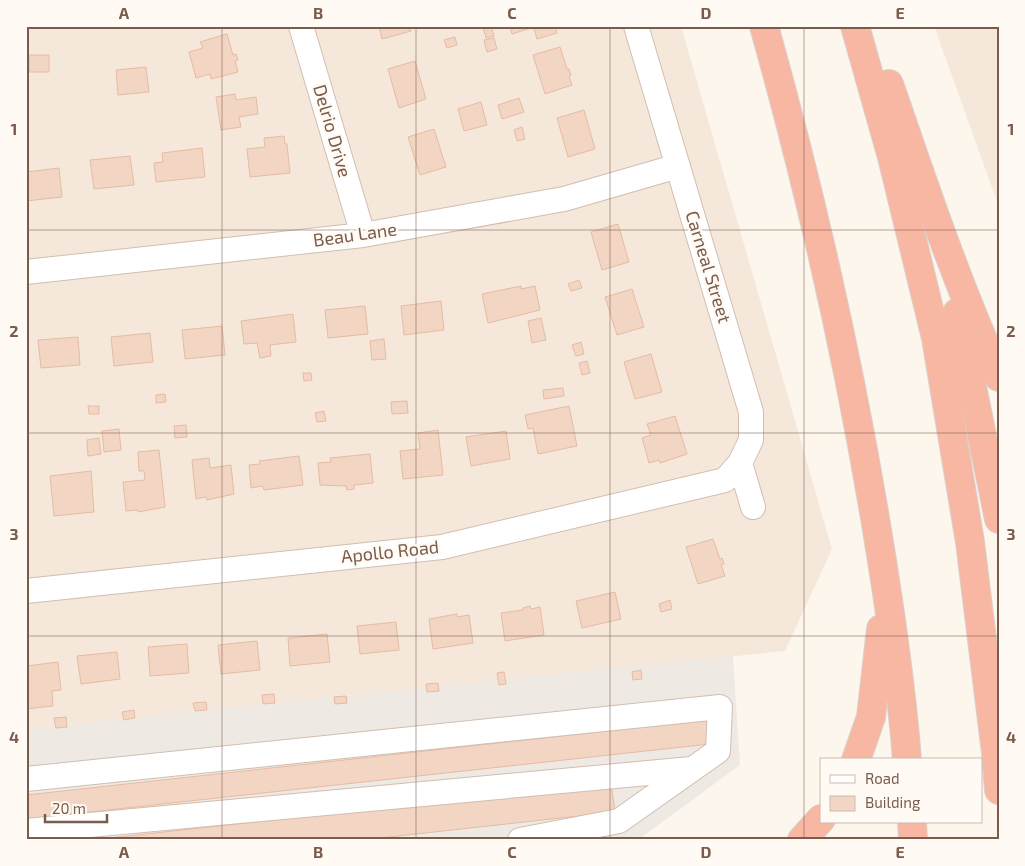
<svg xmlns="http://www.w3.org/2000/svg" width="1025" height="866" font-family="'Exo 2',sans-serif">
	<rect width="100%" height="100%" fill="#fdf6ec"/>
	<path fill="#f5e8da" d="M26 26H681L832 549 785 651 26 729Z
		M934 26H999V207Z"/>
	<path fill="#efe9e4" d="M733 656 740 765 638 840H26V729Z"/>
	<path fill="#f3d5c3" stroke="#e6bba3" d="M379 26H409L411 31 382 39Z
		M491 26 494 36 486 38 483 27Z
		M510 26H537L512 34Z
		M541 26H555L557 33 537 39 534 28Z
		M227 34 233 55 236 54 238 60 235 61 238 72 211 79 210 74 196 78 189 52 203 48 200 42Z
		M455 37 457 45 447 48 444 40Z
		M494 38 497 49 487 52 484 40Z
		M560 47 567 69H569L571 75 569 76 572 85 545 94 533 55Z
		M29 55H49V72H29Z
		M415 61 426 99 399 108 388 69Z
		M146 67 149 92 118 95 116 70Z
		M235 94 236 100 256 97 258 114 239 117 241 127 221 130 216 97Z
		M519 98 524 112 502 119 498 105Z
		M481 102 487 125 464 131 458 109Z
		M584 110 595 149 568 157 557 118Z
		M522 127 525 139 517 141 514 130Z
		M434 129 446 167 420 175 408 137Z
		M284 136 285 144H287L290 173 250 177 247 149 265 147 264 138Z
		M202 148 205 177 156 182 154 163 163 162 162 153Z
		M130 156 134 185 94 189 90 160Z
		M59 168 62 197 26 201V172Z
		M618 224 629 262 602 270 591 232Z
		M579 280 582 288 571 291 568 284Z
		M521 286V289L535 286 540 310 488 323 482 294Z
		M632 289 644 327 617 335 605 297Z
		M441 301 444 330 404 335 401 306Z
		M365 306 368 334 328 338 325 310Z
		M293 314 296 342 270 345 271 356 260 358 257 343 244 344 241 321Z
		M541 318 546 340 532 343 528 321Z
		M222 326 225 355 185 359 182 330Z
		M150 333 153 362 114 366 111 337Z
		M78 337 80 365 41 368 38 340Z
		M384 339 386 359 372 360 370 341Z
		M581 342 584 354 576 356 572 345Z
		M651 354 662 392 635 399 624 362Z
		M587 361 590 373 582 375 579 363Z
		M303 373H311L312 380 304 381Z
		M563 388 564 396 544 399 543 390Z
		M165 394 166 402 156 403V395Z
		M407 401 408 413 392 414 391 402Z
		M88 406H99V414H89Z
		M569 406 577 446 538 454 533 428 528 429 525 415Z
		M324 411 326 421 317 422 315 413Z
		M675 416 687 454 660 463 659 460 649 463 642 438 651 435 647 424Z
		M186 425 187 437 175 438 174 426Z
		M119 429 121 450 104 452 102 431Z
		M438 430 443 475 403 479 400 451 420 449 418 433Z
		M506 431 510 459 471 466 466 437Z
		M99 438 101 454 88 456 87 440Z
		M159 450 165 507 138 512V510L126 511 123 482 145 480 144 471H139L138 452Z
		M370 454 373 483 354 485V489L347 490 346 486 320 485 318 463 331 462 330 458Z
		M299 456 303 485 264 490 263 486 251 488 249 465 260 464 259 461Z
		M209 458 210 468 231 465 234 494 207 500 206 497 196 499 192 460Z
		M91 471 94 512 54 516 50 476Z
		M713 539 720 559 722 558 724 564 721 565 725 576 698 584 686 547Z
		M615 592 621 619 582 628 576 601Z
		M670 600 672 609 661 612 659 604Z
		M530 606 531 609 540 607 544 635 505 641 501 613 523 610V608Z
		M457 614V617L469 615 473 643 433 649 429 619Z
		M396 622 399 650 360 654 357 626Z
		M327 634 330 662 290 666 288 638Z
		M257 641 260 670 221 674 218 645Z
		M187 644 189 673 150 676 148 647Z
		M117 652 120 679 81 684 77 656Z
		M58 662 61 690 52 691 53 706 26 709V666Z
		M641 670 642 679 633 680 632 672Z
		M504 672 506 684 499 685 497 673Z
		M438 683 439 691 427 692 426 684Z
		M274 694 275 703 263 704 262 695Z
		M346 696 347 703 335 704 334 697Z
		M206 702 207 710 195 711 193 703Z
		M134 710 135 718 124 720 122 712Z
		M66 717 67 727 56 728 54 718Z
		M707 720 710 744 26 819V795Z
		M611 783 615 812 362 840H91Z"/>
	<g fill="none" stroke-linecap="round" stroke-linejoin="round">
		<g stroke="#d1beb0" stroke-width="26">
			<path id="minor" d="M301 26 363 235
				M636 26 751 412V440L740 463 753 507
				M26 272 363 235 564 199 678 166
				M26 591 442 547 725 480 740 463
				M26 779 720 707 718 751 619 821 520 840
				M26 831 691 769"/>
		</g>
		<g stroke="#dad1cd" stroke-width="30">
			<path id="highway" d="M764 26C810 190 848 356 876 524 889 602 901 681 907 760
				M855 26 892 157 936 338 970 542 996 753 999 790
				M889 84C923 183 956 281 999 377
				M957 313 999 519
				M856 760 871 717 881 629
				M912 822 913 840
				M802 840 821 819"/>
		</g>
		<use href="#minor" stroke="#fff" stroke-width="24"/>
		<use href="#highway" stroke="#f7b7a3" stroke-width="28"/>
	</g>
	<path fill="none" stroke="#7a5c4d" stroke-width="1" stroke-opacity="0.55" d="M222 26V840M416 26V840M610 26V840M804 26V840M26 230H999M26 433H999M26 636H999"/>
	<g text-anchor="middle" stroke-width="5" stroke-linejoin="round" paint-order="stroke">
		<g font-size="18" fill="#7a5c4d" stroke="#fffaf3">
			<text transform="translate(332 131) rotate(74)" y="6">Delrio Drive</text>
			<text transform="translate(355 235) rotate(-8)" y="6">Beau Lane</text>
			<text transform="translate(708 267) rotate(73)" y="6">Carneal Street</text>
			<text transform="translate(390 552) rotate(-6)" y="6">Apollo Road</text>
		</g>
	</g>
	<rect width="1025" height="866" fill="none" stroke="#fffaf3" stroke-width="55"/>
	<rect x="820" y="758" width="162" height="65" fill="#fffaf3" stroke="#cabbb1"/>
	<rect x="830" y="775" width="25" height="8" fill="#ffffff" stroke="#cabbb1"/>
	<text x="865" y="784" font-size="15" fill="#7a5c4d">Road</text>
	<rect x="830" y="796" width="25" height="15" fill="#f3d5c3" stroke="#cabbb1"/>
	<text x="865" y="808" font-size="15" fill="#7a5c4d">Building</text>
	<path d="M45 814v8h62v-8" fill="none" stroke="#7a5c4d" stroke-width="2.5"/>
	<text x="52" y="814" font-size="15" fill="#7a5c4d" stroke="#fffaf3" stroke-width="4" paint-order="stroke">20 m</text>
	<rect x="28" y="28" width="970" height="810" fill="none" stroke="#7a5c4d" stroke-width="2"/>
	<g font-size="16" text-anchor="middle" font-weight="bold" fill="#7a5c4d">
		<text x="124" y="19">A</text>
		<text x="318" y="19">B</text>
		<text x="512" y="19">C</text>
		<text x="706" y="19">D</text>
		<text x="900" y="19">E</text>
		<text x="14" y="135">1</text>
		<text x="1011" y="135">1</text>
		<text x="14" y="337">2</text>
		<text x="1011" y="337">2</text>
		<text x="14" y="540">3</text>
		<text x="1011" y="540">3</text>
		<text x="14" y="743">4</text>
		<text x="1011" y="743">4</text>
		<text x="124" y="858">A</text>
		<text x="318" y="858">B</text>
		<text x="512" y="858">C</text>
		<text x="706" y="858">D</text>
		<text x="900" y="858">E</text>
	</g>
</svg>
